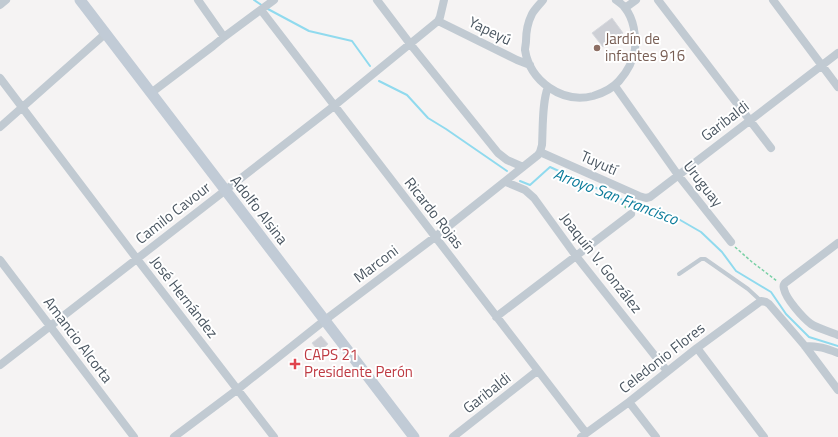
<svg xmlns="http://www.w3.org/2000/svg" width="838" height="437" font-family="'Titillium Web',sans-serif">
	<rect width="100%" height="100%" fill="#f5f3f3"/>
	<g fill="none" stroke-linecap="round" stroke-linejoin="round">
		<path stroke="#90daee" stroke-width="2" d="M254 0 263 6
			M266 8 309 31 352 41 370 66
			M379 81 407 95 428 118 446 129 507 171
			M520 181 530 185 550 167 627 202 668 213 701 232 722 252 736 271 771 292 786 314 809 337 838 346"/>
	</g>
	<path fill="#cdcfd5" stroke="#d7d9de" d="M612 18 623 33 603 47 592 33Z
		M321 336 328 344 319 352 312 343Z"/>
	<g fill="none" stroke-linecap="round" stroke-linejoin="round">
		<path stroke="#7ad0a6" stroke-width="1.5" stroke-dasharray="3 2" stroke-linecap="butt" d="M626 208 625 207 633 201
			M735 247 752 262 777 281"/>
		<path stroke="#c1cad2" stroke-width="4" d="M679 274 701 259H705L748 289 761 301"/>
		<path stroke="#c1cad2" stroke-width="8" d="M198 0 224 37
			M377 0 411 45 498 153 507 160 523 167
			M543 0C540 4 535 9 532 14 528 22 526 32 526 41 526 44 525 47 525 50 530 81 562 104 593 96 603 93 612 89 619 81 627 72 633 62 635 49 636 36 634 19 625 8 623 5 619 2 616 0
			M658 0 771 148
			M773 0 838 87
			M0 5 6 0
			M625 8 636 0
			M261 10 586 433
			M438 21 517 60 530 65
			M0 78 137 259 274 437
			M615 86 678 175 731 242
			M151 93 213 46 224 37 274 0
			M0 127 105 34
			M540 152 639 196 646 198 650 197 838 53
			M506 182 525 190 534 198 576 256 667 371
			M838 243 785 283C783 286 783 285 784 289 786 299 803 318 811 324 819 329 829 331 838 335
			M0 260 134 437
			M496 317 631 214
			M805 346C819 346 825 348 838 353
			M697 348 764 437
			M0 365 334 106 438 21 440 17 444 0
			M629 402 656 437
			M174 437 238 389 325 320 435 237 538 155 540 152 542 145C543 128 542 102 548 87
			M453 437 537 371
			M581 437 629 402 697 348 761 301 766 302 769 304 805 346 838 390"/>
		<path stroke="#c1cbd6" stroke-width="11" d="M80 0 414 437"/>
	</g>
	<circle fill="#8d6e63" stroke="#fff" stroke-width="1.5" cx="597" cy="48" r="4"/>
	<path fill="#e0444e" stroke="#fff" stroke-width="1.5" d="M293 358h4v4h4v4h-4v4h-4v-4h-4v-4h4z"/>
	<g text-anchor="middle" stroke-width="4" stroke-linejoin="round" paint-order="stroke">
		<g font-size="15" fill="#4a5661" stroke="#fff">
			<text transform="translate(490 31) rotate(26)" y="5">Yapeyú</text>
			<text transform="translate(725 121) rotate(-37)" y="5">Garibaldi</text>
			<text transform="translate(599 163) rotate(24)" y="5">Tuyutí</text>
			<text transform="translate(703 184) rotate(52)" y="5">Uruguay</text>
			<text transform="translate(259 210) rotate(52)" y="5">Adolfo Alsina</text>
			<text transform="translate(173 213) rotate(-38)" y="5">Camilo Cavour</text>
			<text transform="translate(434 213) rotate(52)" y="5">Ricardo Rojas</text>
			<text transform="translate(601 263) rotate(52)" y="5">Joaquín V. González</text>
			<text transform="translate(376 264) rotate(-37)" y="5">Marconi</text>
			<text transform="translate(184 297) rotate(52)" y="5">José Hernández</text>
			<text transform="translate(78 340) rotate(53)" y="5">Amancio Alcorta</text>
			<text transform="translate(662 358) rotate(-38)" y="5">Celedonio Flores</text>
			<text transform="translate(487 393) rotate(-38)" y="5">Garibaldi</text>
		</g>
		<g font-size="15" fill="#785e54" stroke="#fff" text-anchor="start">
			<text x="605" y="44">Jardín de<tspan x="605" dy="17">infantes 916</tspan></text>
		</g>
		<g font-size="15" fill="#be3a42" stroke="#fff" text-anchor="start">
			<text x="304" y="360">CAPS 21<tspan x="304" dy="17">Presidente Perón</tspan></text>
		</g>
		<g font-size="16" font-style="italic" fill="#0c7c9b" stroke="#fff">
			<text transform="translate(616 196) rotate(21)" y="6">Arroyo San Francisco</text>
		</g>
	</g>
</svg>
